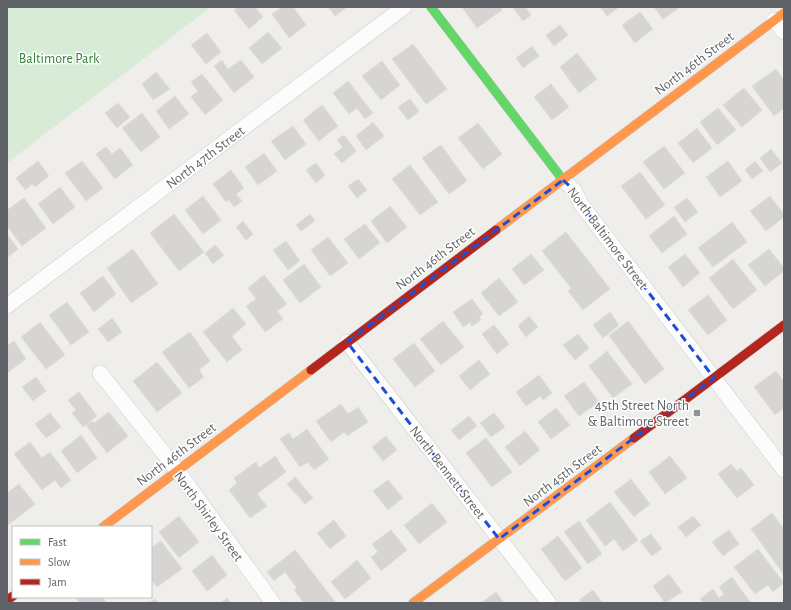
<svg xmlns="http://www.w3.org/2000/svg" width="791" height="610" font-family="'Alegreya Sans',sans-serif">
	<rect width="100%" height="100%" fill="#efeeea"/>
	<path fill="#d8ebd6" d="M7 7H211L7 163Z"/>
	<path fill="#d6d5d3" stroke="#deddd9" d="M238 7H255L263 17 249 29 234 10Z
		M282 7H293L306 25 289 38 272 14Z
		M328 7H347L335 16Z
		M462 7H500L502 10 477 28Z
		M514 7H525L531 15 523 21 513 8Z
		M600 7H619L607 16Z
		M654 7H680L663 19Z
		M640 12 653 29 635 43 622 25Z
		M560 25 568 35 554 46 546 35Z
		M268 32 282 48 262 64 249 48Z
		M207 33 221 52 206 64 191 45Z
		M413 44 447 89 426 104 392 59Z
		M532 46 539 56 523 68 516 58Z
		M577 53 597 79 579 93 560 67Z
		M222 60 228 69 241 60 254 77 234 93 214 66Z
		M382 61 400 85 381 100 362 76Z
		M776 69 784 80V108L774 116 752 86Z
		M156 72 170 89 153 100 142 84Z
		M202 74 223 100 205 115 191 97 198 91 191 82Z
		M348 81 373 113 365 119 357 108 349 114 333 93Z
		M551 84 569 107 552 120 534 97Z
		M744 88 762 110 742 127 723 105Z
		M175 96 189 114 169 129 156 111Z
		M410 99 419 111 408 120 398 107Z
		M118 103 130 117 117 128 105 113Z
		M322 105 338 126 319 141 303 120Z
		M718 108 736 130 717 145 700 122Z
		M142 113 160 137 141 152 122 128Z
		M373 122 384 136 366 150 356 136Z
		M478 123 502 154 483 169 458 138Z
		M293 126 306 144 285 160 271 141Z
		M697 128 712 148 693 163 678 143Z
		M344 135 356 151 342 163 334 154 343 147 337 140Z
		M441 145 467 181 449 194 422 158Z
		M664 146 685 173 664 189 643 162Z
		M106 147 112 154 120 148 133 165 115 179 96 154Z
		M771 149 782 163 770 172 760 158Z
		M264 153 277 171 258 185 245 167Z
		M38 161 49 176 35 187 32 184 25 190 16 178Z
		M82 161 103 188 86 201 65 173Z
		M728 161 742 181 720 197 706 177Z
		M755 161 763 171 752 179 745 170Z
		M316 163 325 175 316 183 306 170Z
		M410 165 438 202 420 215 392 179Z
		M231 170 244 188 236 194 242 201 234 207 229 200 226 202 213 184Z
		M640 172 665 205 646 219 621 186Z
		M358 179 367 190 357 198 348 186Z
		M60 187 75 207 53 224 38 204Z
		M203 196 221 220 203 234 185 210Z
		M770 196 784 214V217L766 231 750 211Z
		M24 198 46 228 22 246 7 226V210Z
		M687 198 698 212 685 222 674 207Z
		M390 206 407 227 387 243 371 221Z
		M174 214 204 252 179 271 150 233Z
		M310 214 315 221 301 231 296 225Z
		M674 216 687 234 662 253 649 236Z
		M243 221 253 234 246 240 236 227Z
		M732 222 747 242 713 267 698 248Z
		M365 224 380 243 359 259 344 239Z
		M566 232 610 289 583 310 568 291 571 288 542 251Z
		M7 234 18 249 7 258Z
		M328 237 348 263 330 276 311 250Z
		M286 241 300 261 288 270 273 250Z
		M215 245 224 255 213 264 205 253Z
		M133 249 158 284 131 303 107 268Z
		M769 249 784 268V271L765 286 748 265Z
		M531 254 544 270 524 285 512 269Z
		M685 254 700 273 683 287 668 267Z
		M733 259 757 290 733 309 709 278Z
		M304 264 321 287 300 303 283 280Z
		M264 275 287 304 277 311 283 319 265 332 246 306 256 299 248 288Z
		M103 276 116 294 94 312 80 293Z
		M499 278 518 302 499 316 481 293Z
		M708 295 727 320 708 335 688 310Z
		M472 299 483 314 479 317 481 320 472 326 470 322 463 327 453 312Z
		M67 302 89 332 71 345 49 315Z
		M233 308 246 324 232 336 242 350 227 362 203 332Z
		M610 312 619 325 603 338 593 325Z
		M529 316 538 327 526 337 518 326Z
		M112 318 122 332 108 342 98 329Z
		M443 321 464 347 441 365 420 339Z
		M628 321 664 369 645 384 609 336Z
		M40 322 65 355 46 369 21 337Z
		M494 325 509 344 497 354 482 334Z
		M190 332 210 361 199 370 204 377 189 388 162 352Z
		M578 334 589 348 575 360 563 345Z
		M14 341 26 359 7 373V346Z
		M414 343 435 371 415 387 393 359Z
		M607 351 632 384 613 398 589 366Z
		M479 360 490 374 470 390 459 376Z
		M157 362 182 393 157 412 133 381Z
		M776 371 784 382V408L775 415 754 387Z
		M539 375 552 393 543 400 540 396 526 406 516 392Z
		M36 377 46 391 33 401 22 387Z
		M584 382 599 402 579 416 564 396Z
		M79 392 97 416 83 427 72 413 76 410 68 400Z
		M341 404 348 414 358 407 368 422 347 436 344 432 331 442 316 421Z
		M556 408 570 425 551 439 538 422Z
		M109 412 128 436 107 453 86 425 92 421 94 423Z
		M50 413 61 427 46 438 35 424Z
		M494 413 505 427 491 437 480 423Z
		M469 416 477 426 459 440 451 430Z
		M307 429 329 459 314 470 308 462 300 467 280 439 289 433 293 439Z
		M525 431 540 450 520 466 505 447Z
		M81 435 97 458 77 473 61 451Z
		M386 436 397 450 383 461 372 447Z
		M486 438 512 472 492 487 466 453Z
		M30 442 42 458 50 452 71 480 61 488 55 480 42 490 14 454Z
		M275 456 286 472 257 494 267 506 250 518 229 490 237 483 234 478 256 462 259 468Z
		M670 456 687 478 665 494 649 472Z
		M731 464 737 471 741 468 754 485 737 498 718 474Z
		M295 477 313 498 305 504 287 484Z
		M631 479 650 504 634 517 614 492Z
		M388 480 403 498 388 510 373 491Z
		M19 484 35 504 8 525 7 523V493Z
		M610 502 638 540 623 551 614 539 605 546 586 520Z
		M432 503 447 522 419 544 404 525Z
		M772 513 784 529V575L751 529Z
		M179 516 199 542 179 558 159 532Z
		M693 516 701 525 686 537 678 527Z
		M334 520 346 536 330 549 317 533Z
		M579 521 602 554 588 564 564 532Z
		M391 530 407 550 381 571 371 557 378 552 372 544Z
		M729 530 739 544 723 556 712 542Z
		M651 534 662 549 652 556 640 541Z
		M558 536 582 568 565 581 541 549Z
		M161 541 182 569 157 587 151 579V548Z
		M758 549 784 583 773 592 768 585 755 594 734 567Z
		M295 550 336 603H304L294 590 297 588 285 572 274 581 267 572Z
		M212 555 227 575 207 591 192 571Z
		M357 560 371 578 345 599 331 582Z
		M669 574 682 592 665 603 653 586Z
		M732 577 751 603H703L700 599 713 589 719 598 724 594 719 587Z
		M593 590 602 602 600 603H582L579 600Z
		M496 592 504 603H481Z
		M78 597H102L107 603H80L76 598Z
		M227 598 231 603H221Z
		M155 599 158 603H149Z"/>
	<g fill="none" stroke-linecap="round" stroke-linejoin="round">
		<g stroke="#cbcccc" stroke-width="16">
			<path id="street" d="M774 20 784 32
				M563 180 574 190 581 204 784 470
				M7 306 404 7
				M347 342 549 603
				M100 373 177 470 273 603"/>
		</g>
		<g stroke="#cacacb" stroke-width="10">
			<path id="fast" d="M431 7 563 180"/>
		</g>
		<g stroke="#cacacb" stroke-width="10">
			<path id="slow" d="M496 230 784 13
				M103 527 311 370
				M413 603 634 438"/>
		</g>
		<g stroke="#cacacb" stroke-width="10">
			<path id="jam" d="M311 370 496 230
				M634 438 784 325
				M7 600 13 596"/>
		</g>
		<use href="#street" stroke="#fdfcfc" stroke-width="15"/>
		<use href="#fast" stroke="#63d668" stroke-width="9"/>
		<use href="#slow" stroke="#ff974d" stroke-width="9"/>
		<use href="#jam" stroke="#b3261e" stroke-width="9"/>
	</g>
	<path fill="none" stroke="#1d4ed8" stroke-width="3" stroke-dasharray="8 5" stroke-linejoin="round" d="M563 180 574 190 581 204 714 378 499 539 347 342Z"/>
	<rect fill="#919496" stroke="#fff" stroke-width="1.5" x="693" y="409" width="8" height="8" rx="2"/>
	<g text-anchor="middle" stroke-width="3" stroke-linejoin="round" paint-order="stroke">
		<g font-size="14" fill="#348238" stroke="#fff">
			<text x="59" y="63">Baltimore Park</text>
		</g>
		<g font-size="14" fill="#5f6368" stroke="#fff">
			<text transform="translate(694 63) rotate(-37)" y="5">North 46th Street</text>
			<text transform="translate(205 157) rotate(-37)" y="5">North 47th Street</text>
			<text transform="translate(608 238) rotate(53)" y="5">North Baltimore Street</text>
			<text transform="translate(435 258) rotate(-37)" y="5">North 46th Street</text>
			<text transform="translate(176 454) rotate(-37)" y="5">North 46th Street</text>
			<text transform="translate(448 472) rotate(52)" y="5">North Bennett Street</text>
			<text transform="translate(562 475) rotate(-37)" y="5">North 45th Street</text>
			<text transform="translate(209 516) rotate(54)" y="5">North Shirley Street</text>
		</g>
		<g font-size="14" fill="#5f6368" stroke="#fff" text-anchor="end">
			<text x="689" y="410">45th Street North<tspan x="689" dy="16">&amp; Baltimore Street</tspan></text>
		</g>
	</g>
	<rect width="791" height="610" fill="none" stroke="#5f6368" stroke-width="16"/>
	<rect x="12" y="526" width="140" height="72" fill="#ffffff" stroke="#bfc1c3"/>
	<rect x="20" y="539" width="20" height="6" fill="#63d668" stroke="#bfc1c3"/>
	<text x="48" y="546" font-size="12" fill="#5f6368">Fast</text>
	<rect x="20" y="559" width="20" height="6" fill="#ff974d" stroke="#bfc1c3"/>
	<text x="48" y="566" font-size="12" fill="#5f6368">Slow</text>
	<rect x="20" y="579" width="20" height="6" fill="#b3261e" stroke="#bfc1c3"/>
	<text x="48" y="586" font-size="12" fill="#5f6368">Jam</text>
</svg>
